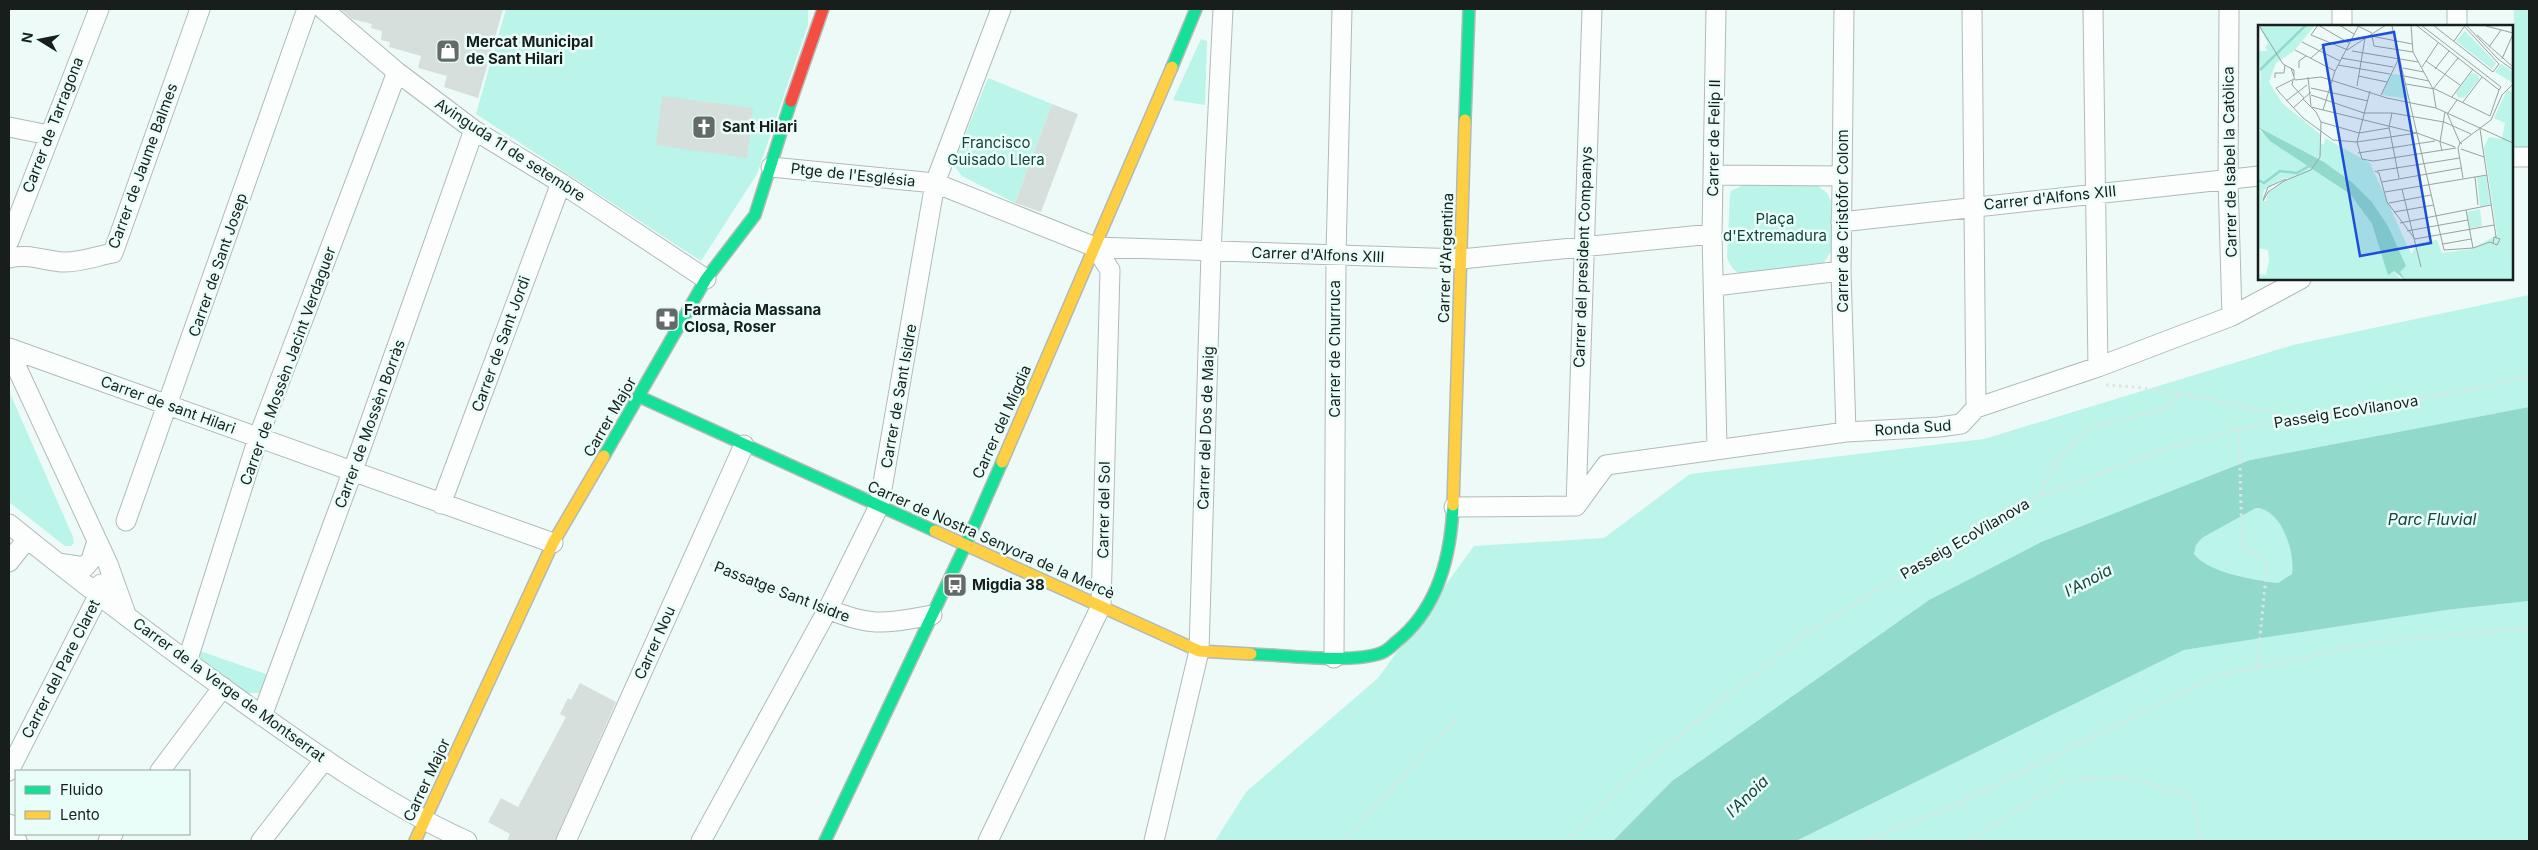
<svg xmlns="http://www.w3.org/2000/svg" width="2538" height="850" font-family="Inter,sans-serif">
	<rect width="100%" height="100%" fill="#eefaf7"/>
	<path fill="#bbf4e8" d="M506 9H808V25L757 174 701 261 476 114Z
		M2514 9H2529V157L2512 145Z
		M1201 39 1207 41 1205 105 1173 100Z
		M988 78 1052 104 1015 203 962 176 956 168 955 160Z
		M1747 183H1814L1827 193 1831 201 1832 250 1823 264 1746 276C1735 273 1731 268 1727 257L1730 195 1731 191Z
		M2529 295V407L2250 460 2041 542 1929 600 1672 781 1613 841H1215L1246 792 1378 678 1474 546 1604 538 1690 474 1984 439 2293 345Z
		M9 391 73 537 74 543 71 546H65L9 502Z
		M2256 508C2283 509 2295 551 2292 574L2278 583C2253 580 2209 573 2194 554L2196 545 2202 538Z
		M2529 601V841H1796L2184 650 2446 610Z
		M197 650 269 675 262 693H245L195 656Z"/>
	<path fill="#91dacb" fill-rule="evenodd" d="M2529 407V601L2446 610 2184 650 1796 841H1613L1672 781 1929 600 2041 542 2250 460ZM2256 508C2282 509 2295 552 2292 574L2278 583C2254 580 2209 573 2194 554L2196 545 2202 538Z"/>
	<path fill="#d6dfdc" d="M340 9H503L478 98 444 87 447 76 418 68 421 56 389 47 390 42 381 40 382 31 371 28 372 24 352 19Z
		M662 96 753 108 747 158 656 145Z
		M1052 104 1078 114 1041 212 1015 203Z
		M580 683 616 702 555 841H507L510 834 488 822 501 798 518 807 566 717 560 714 568 698 571 700Z"/>
	<g fill="none" stroke-linecap="round" stroke-linejoin="round">
		<g stroke="#b1bab7" stroke-width="21">
			<path id="street" d="M323 9 397 72 474 130 561 183 706 279
				M1716 9 1712 234 1717 448
				M1844 9 1841 271 1846 432
				M1972 9 1976 408
				M2093 9 2098 367
				M2229 9 2228 180 2232 316
				M2342 9V26
				M2457 9V26
				M9 127 49 135
				M2512 157H2529
				M771 167 935 183 1095 247 1461 259 1712 234
				M1714 175 1842 176
				M1841 222 2259 176
				M9 241 99 9
				M9 258C28 253 44 261 63 262 78 263 97 256 113 253L200 9
				M1715 286 1841 271
				M9 348 553 543
				M9 351 108 564 127 617
				M441 504 561 183
				M1576 506 1606 465 1846 432 1939 427 1961 424 1976 408 2098 367 2232 316 2301 279
				M1576 506 1592 9
				M1454 507 1576 506
				M126 521 307 9
				M9 524C78 580 149 634 222 687 300 743 379 801 467 841
				M9 562 27 539
				M58 563 85 567 91 560 97 541
				M828 609C873 628 886 623 932 615
				M1334 658 1336 255 1342 9
				M187 662 258 438 397 72
				M262 716 352 473 474 130
				M9 771 98 596 101 584
				M160 771 223 687
				M9 824 17 841
				M108 841 113 834
				M261 841 325 759
				M566 841 744 445
				M701 841 828 609 879 506 935 183 1001 9
				M988 841 1101 606 1110 270 1095 247
				M1154 841 1199 651 1211 252 1223 9"/>
		</g>
		<g stroke="#b1bab7" stroke-width="14">
			<path id="fast" d="M1172 67 1196 9
				M1465 120 1469 9
				M640 397 935 531
				M604 456 706 279 755 215 791 101
				M1251 654C1284 655 1352 664 1381 653 1387 651 1392 646 1396 642 1438 609 1451 556 1453 505
				M825 841 965 546 1002 462"/>
		</g>
		<g stroke="#b1bab7" stroke-width="14">
			<path id="slow" d="M1002 462 1172 67
				M1453 505 1465 120
				M935 531 1199 651 1251 654
				M415 841 553 543 604 456"/>
		</g>
		<g stroke="#b1bab7" stroke-width="14">
			<path id="jam" d="M791 101 823 9"/>
		</g>
		<path stroke="#e0e3e3" stroke-width="3" stroke-dasharray="2.5 4" stroke-linecap="butt" d="M2106 385C2171 388 2235 404 2298 419
			M2239 429 2242 545 2261 557 2267 566 2257 667
			M2041 495 2049 472 2075 440 2091 428 2163 409 2182 395
			M710 564 808 605
			M1344 841 1458 716
			M1567 841 1640 767 1803 635 1987 523 2041 496 2172 447 2239 429 2386 406 2529 377
			M1864 841 1943 811 2215 676 2378 642 2529 628
			M1968 841 2065 780 2127 777 2193 798 2200 841"/>
		<use href="#street" stroke="#fcfefe" stroke-width="19"/>
		<use href="#fast" stroke="#16e098" stroke-width="11"/>
		<use href="#slow" stroke="#ffcf43" stroke-width="11"/>
		<use href="#jam" stroke="#f24e42" stroke-width="11"/>
	</g>
	<defs>
		<g id="shop-square" transform="scale(1.25)"><rect x="-9" y="-9" width="18" height="18" rx="4" fill="#626b69" stroke="#eafef9"/><path d="M-5-2.5h2.3a2.7 3.5 0 0 1 5.4 0H5L5.5 6h-11ZM-1.5-2.5h3a1.5 2.3 0 0 0-3 0Z" fill="#fff"/></g>
		<g id="church-square" transform="scale(1.25)"><rect x="-9" y="-9" width="18" height="18" rx="4" fill="#626b69" stroke="#eafef9"/><path d="M-1.2-6h2.4v3.5h3.3v2.4h-3.3V6h-2.4V-.1h-3.3v-2.4h3.3Z" fill="#fff"/></g>
		<g id="pharmacy-square" transform="scale(1.25)"><rect x="-9" y="-9" width="18" height="18" rx="4" fill="#626b69" stroke="#eafef9"/><path d="M-2-6h4v4h4v4h-4v4h-4v-4h-4v-4h4Z" fill="#fff"/></g>
		<g id="bus-square" transform="scale(1.25)"><rect x="-9" y="-9" width="18" height="18" rx="4" fill="#626b69" stroke="#eafef9"/><path d="M-5-6H5V4H4V6H2V4H-2V6H-4V4H-5ZM-3.5-4V0h7V-4ZM-3.5 1.2v1.5H-2V1.2ZM2 1.2v1.5H3.5V1.2Z" fill="#fff"/></g>
	</defs>
	<g fill-rule="evenodd">
		<use href="#shop-square" x="448" y="51"/>
		<use href="#church-square" x="704" y="127"/>
		<use href="#pharmacy-square" x="667" y="319"/>
		<use href="#bus-square" x="955" y="585"/>
	</g>
	<g text-anchor="middle" stroke-width="5" stroke-linejoin="round" paint-order="stroke">
		<g font-size="15" font-weight="bold" fill="#171e1c" stroke="#eafef9" text-anchor="start">
			<text x="466" y="47">Mercat Municipal<tspan x="466" dy="17">de Sant Hilari</tspan></text>
			<text x="722" y="132">Sant Hilari</text>
			<text x="684" y="315">Farmàcia Massana<tspan x="684" dy="17">Closa, Roser</tspan></text>
			<text x="972" y="590">Migdia 38</text>
		</g>
		<g font-size="15" fill="#171e1c" stroke="#eafef9">
			<text transform="translate(53 125) rotate(-69)" y="5">Carrer de Tarragona</text>
			<text transform="translate(1714 138) rotate(-89)" y="5">Carrer de Felip II</text>
			<text transform="translate(510 150) rotate(33)" y="5">Avinguda 11 de setembre</text>
			<text transform="translate(2230 162) rotate(-91)" y="5">Carrer de Isabel la Catòlica</text>
			<text transform="translate(143 166) rotate(-70)" y="5">Carrer de Jaume Balmes</text>
			<text transform="translate(853 175) rotate(6)" y="5">Ptge de l'Església</text>
			<text transform="translate(2050 198) rotate(-6)" y="5">Carrer d'Alfons XIII</text>
			<text transform="translate(1843 221) rotate(-90)" y="5">Carrer de Cristòfor Colom</text>
			<text transform="translate(1318 255) rotate(2)" y="5">Carrer d'Alfons XIII</text>
			<text transform="translate(1583 257) rotate(-88)" y="5">Carrer del president Companys</text>
			<text transform="translate(1446 258) rotate(-88)" y="5">Carrer d'Argentina</text>
			<text transform="translate(218 265) rotate(-71)" y="5">Carrer de Sant Josep</text>
			<text transform="translate(501 344) rotate(-70)" y="5">Carrer de Sant Jordi</text>
			<text transform="translate(1335 349) rotate(-90)" y="5">Carrer de Churruca</text>
			<text transform="translate(288 366) rotate(-70)" y="5">Carrer de Mossèn Jacint Verdaguer</text>
			<text transform="translate(899 396) rotate(-80)" y="5">Carrer de Sant Isidre</text>
			<text transform="translate(168 405) rotate(20)" y="5">Carrer de sant Hilari</text>
			<text transform="translate(2346 412) rotate(-9)" y="5">Passeig EcoVilanova</text>
			<text transform="translate(610 417) rotate(-60)" y="5">Carrer Major</text>
			<text transform="translate(1002 422) rotate(-66)" y="5">Carrer del Migdia</text>
			<text transform="translate(370 424) rotate(-70)" y="5">Carrer de Mossèn Borràs</text>
			<text transform="translate(1206 428) rotate(-88)" y="5">Carrer del Dos de Maig</text>
			<text transform="translate(1913 428) rotate(-4)" y="5">Ronda Sud</text>
			<text transform="translate(1104 510) rotate(-89)" y="5">Carrer del Sol</text>
			<text transform="translate(1965 539) rotate(-30)" y="5">Passeig EcoVilanova</text>
			<text transform="translate(991 540) rotate(24)" y="5">Carrer de Nostra Senyora de la Mercè</text>
			<text transform="translate(782 592) rotate(21)" y="5">Passatge Sant Isidre</text>
			<text transform="translate(655 643) rotate(-66)" y="5">Carrer Nou</text>
			<text transform="translate(61 669) rotate(-63)" y="5">Carrer del Pare Claret</text>
			<text transform="translate(229 690) rotate(36)" y="5">Carrer de la Verge de Montserrat</text>
			<text transform="translate(427 780) rotate(-65)" y="5">Carrer Major</text>
		</g>
		<g font-size="15" fill="#15423a" stroke="#eafef9">
			<text x="996" y="148">Francisco<tspan x="996" dy="17">Guisado Llera</tspan></text>
			<text x="1775" y="224">Plaça<tspan x="1775" dy="17">d'Extremadura</tspan></text>
		</g>
		<g font-size="16" font-style="italic" fill="#16433b" stroke="#eafef9">
			<text x="2432" y="525">Parc Fluvial</text>
			<text transform="translate(2088 580) rotate(-28)" y="6">l'Anoia</text>
			<text transform="translate(1747 796) rotate(-44)" y="6">l'Anoia</text>
		</g>
	</g>
	<g transform="translate(2258 25)">
		<rect width="255" height="255" fill="#eefaf7"/>
		<path d="M0 0H57L36 26 18 38 11 57 24 78 62 109V118L66 120 67 113 112 138 153 229 160 218 179 215 184 228 214 224 239 210 226 122 231 112 244 114 247 98 236 93 249 65 255 67V255H147L142 247 147 241 130 201 114 177 95 158 66 137 0 102 3 46 0 26H10L7 23 10 18ZM207 6 238 38 234 44 198 16ZM243 39 255 47V58L237 47ZM213 48 220 50 221 54 207 72 200 73 198 68ZM133 49 145 50 151 74 124 70ZM0 105 92 169 114 199 131 249 136 246 143 255H0V249L8 250 11 235 10 225 0 223ZM26 153H31L10 167 8 176H4L6 165ZM228 151 232 179 222 182 219 152ZM222 184 224 201 212 203 209 187Z" fill="#bbf4e8" fill-rule="evenodd"/>
		<path d="M0 102 66 137 95 158 114 177 130 201 148 241 142 247 147 255 136 246 130 250 114 199 92 169 12 116Z" fill="#91dacb"/>
		<path fill="none" stroke="#91dacb" stroke-width="2.5" d="M2 45 48 0M0 155 6 158 22 146 39 148 51 141"/>
		<path fill="none" stroke="#98a29f" stroke-width="1" d="M60 0 53 10 90 25M60 0 91 18M81 0 96 9M153 0 155 27 175 64 178 83M158 0 241 65 243 62 163 0M175 0 235 47 241 39 205 0M208 0 240 34 255 45M100 1 114 8M134 1 186 225 215 223 232 217 239 220 242 214 236 212 235 218M228 1 255 8M2 2 25 39 36 45V51M219 10 255 42M113 11 154 19M114 11 116 21 155 27M196 16 206 2M44 17 82 36M231 22 243 5M37 25 77 46M89 25 128 0M94 26 160 37M53 33 69 19M83 33 135 42M244 34 255 9M168 36 202 60M80 40 132 49M164 42 180 18M33 43 37 55 63 52 129 73 178 83 255 118M41 43V36L48 31M145 43 166 47M177 44 191 26M100 51 129 57M146 51 171 56M50 52 53 81M17 53V48H26L27 40M36 54 18 63 21 67 45 93 75 115 99 117 159 108M35 55 34 60 46 73M148 59 177 64 232 91M99 61 107 13M53 63 110 76M175 64 200 33M112 66 99 117 104 134 115 136 198 123M53 70 106 88H134L186 97 213 109M123 70 141 33M194 72 215 44M28 76 49 60M205 77 224 52M53 82 159 108 197 122M35 83 53 67M65 85 77 46 101 0M134 88 131 102 141 153M189 88 202 118M190 88 199 75M232 91 241 65M63 97 101 108 131 103M222 104 238 212M202 118 233 95 244 70 255 59M204 119 202 118 200 123 205 153M203 124 226 132M184 126 182 117 187 87M100 128 177 116M117 146 121 148 129 177 157 214 236 200M119 146 202 133M217 152 220 180M124 157 203 143M144 164 163 242M127 167 229 150M5 175 10 162 28 154M5 176 10 167 26 156 53 145 62 132 63 97 58 87 45 74M131 178 173 170M208 185 215 223M136 187 176 180M142 198 233 180M149 206 210 195M185 219 213 214"/>
		<path fill="#1d4ed8" fill-opacity="0.15" stroke="#1d4ed8" stroke-width="2.5" d="M136 7 173 218 102 231 65 20Z"/>
		<rect width="255" height="255" fill="none" stroke="#171e1c" stroke-width="2.5"/>
	</g>
	<rect width="2538" height="850" fill="none" stroke="#171e1c" stroke-width="20"/>
	<rect x="15" y="770" width="175" height="65" fill="#eafef9" stroke="#96a4a1"/>
	<rect x="25" y="786" width="25" height="8" fill="#16e098" stroke="#96a4a1"/>
	<text x="60" y="795" font-size="15" fill="#171e1c">Fluido</text>
	<rect x="25" y="811" width="25" height="8" fill="#ffcf43" stroke="#96a4a1"/>
	<text x="60" y="820" font-size="15" fill="#171e1c">Lento</text>
	<g transform="translate(40 40) rotate(280)" stroke="#eafef9" stroke-width="4" paint-order="stroke">
	<path d="M0-4L9 19L0 12L-9 19Z" fill="#171e1c"/>
	<text y="-8" font-size="14" font-weight="bold" text-anchor="middle" fill="#171e1c">N</text>
	</g>
</svg>
